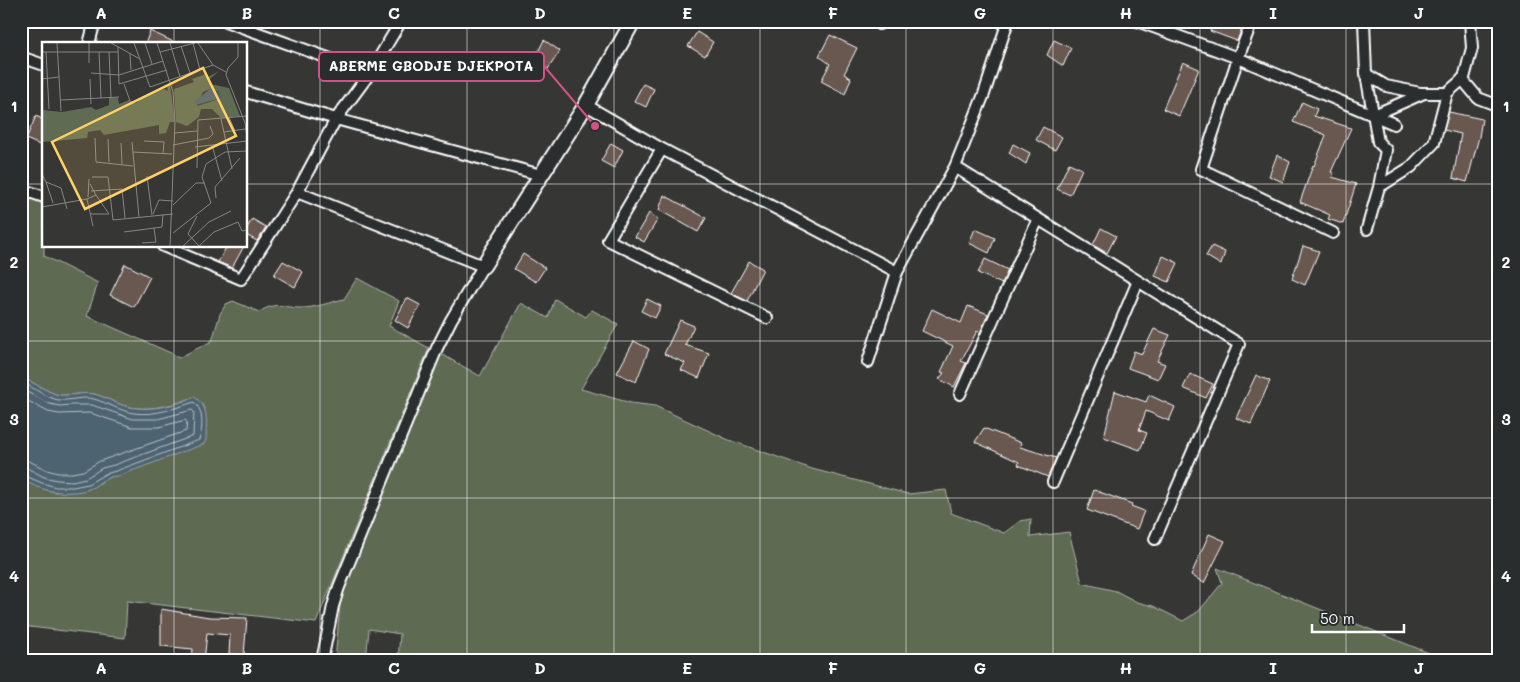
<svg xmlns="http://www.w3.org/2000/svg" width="1520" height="682" font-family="Mali,sans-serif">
	<rect width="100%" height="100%" fill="#363635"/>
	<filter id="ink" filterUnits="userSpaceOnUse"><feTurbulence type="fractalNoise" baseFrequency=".02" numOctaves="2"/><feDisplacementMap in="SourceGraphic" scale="10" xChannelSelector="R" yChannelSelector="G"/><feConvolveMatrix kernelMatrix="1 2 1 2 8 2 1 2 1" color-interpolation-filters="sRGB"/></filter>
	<g filter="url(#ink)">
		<path fill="#5f6b53" stroke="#afb5a9" d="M21 196 44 204V256L98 283 87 316 173 354 178 358 212 341 220 314 226 304 233 301 259 312C279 300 282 308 301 308 315 308 331 302 344 299L357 278 399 301 389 326 429 348 316 623 127 601 125 638 21 626V477L26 481 41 488 55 492 100 483 107 478 130 470 194 397C171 406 144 413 119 404 111 401 103 396 94 394 82 392 71 396 59 395 51 394 31 381 21 377Z
			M555 299 586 317 592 310 618 324 581 389 631 403 655 406 729 440 812 469 908 494 946 490 951 513 1004 533 1020 521 1031 519 1030 537 1069 532 1082 583 1116 591 1137 602 1153 606 1183 621 1199 611 1222 583 1217 568 1449 661H398L400 634 369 629 366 661H335L340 605 344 589 441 354 480 376 521 303 548 318Z"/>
		<path fill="#4e6371" stroke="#95a1aa" d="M21 377C31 381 51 394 59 395 71 396 82 392 94 394 103 396 111 401 119 404 143 413 171 407 194 397 210 406 206 423 206 440L204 444 118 476C114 476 110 477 106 479 100 481 96 487 89 489 69 496 36 492 21 477Z"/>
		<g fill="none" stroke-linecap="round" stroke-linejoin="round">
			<path stroke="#b8c1c6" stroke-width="1" d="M21 382C33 387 48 399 59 400 71 401 82 396 94 399 108 403 120 411 134 413 155 416 175 408 194 402 204 410 203 429 199 440L116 471 105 474 88 484 73 487H56L42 483 21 474
				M21 389 50 404 60 406 71 405H92L133 419H158L192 410 194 412 193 436 114 465 102 468 86 478 72 481 57 480 44 477 27 468H21
				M21 397 48 412 59 414 90 413 132 427H159L185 420 187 422 186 431 100 461 83 471 72 473H58L47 470 29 461 21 460"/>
		</g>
		<path fill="#685950" stroke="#fff" d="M1214 21H1235L1243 25 1237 41 1210 31Z
			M150 31 178 44H145Z
			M697 32 713 42 705 56 688 46Z
			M830 35 857 48 844 74 851 78 845 94 821 81 830 64 819 56Z
			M544 40 560 51 548 69 533 62Z
			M1054 40 1071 48 1063 66 1047 55Z
			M1183 62 1199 69 1179 116 1163 109Z
			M643 84 654 89 646 107 634 101Z
			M1302 102 1317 109 1314 116 1351 128 1331 172 1334 173 1332 177 1356 184 1343 224 1328 219 1330 215 1300 202 1313 165 1314 166 1326 135 1293 122Z
			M1449 112 1482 119 1479 137 1467 182 1453 178 1461 134 1444 130Z
			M36 116 44 120V141L42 146 26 139Z
			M1043 127 1062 137 1055 150 1036 140Z
			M611 143 623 150 614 168 601 161Z
			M1013 144 1030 153 1026 164 1009 153Z
			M1277 155 1290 162 1283 182 1269 176Z
			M1069 163 1082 169 1070 195 1057 189Z
			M664 195 706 218 698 232 659 210Z
			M649 213 658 219 644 242 635 237Z
			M252 219 266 227 257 241 246 235V230Z
			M1101 228 1116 236 1107 253 1093 245Z
			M975 229 995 238 989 253 969 243Z
			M227 246H244L232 268 218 262Z
			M1212 246 1225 252 1221 265 1206 256Z
			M1303 246 1319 251 1305 285 1292 279Z
			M523 254 545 268 536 282 514 269Z
			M1163 256 1178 263 1169 282 1155 276Z
			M985 259 1008 270 1002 284 978 273Z
			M283 261 303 272 295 287 274 275Z
			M749 261 763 269 747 301 731 293Z
			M125 264 150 277 134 307 110 295Z
			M407 298 420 305 408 328 395 320Z
			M647 299 661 306 655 318 641 311Z
			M968 306 988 314 980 333 977 331 961 361 966 363 954 387 939 379 944 373 941 372 953 346 922 331 932 309 961 323Z
			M680 320 694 326 685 345 709 353 699 378 681 370 685 363 664 354Z
			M1154 329 1170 335 1157 361 1165 364 1158 379 1128 368 1134 351 1142 354Z
			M634 341 649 349 636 382 617 373Z
			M1190 374 1213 384 1206 398 1183 388Z
			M1256 375 1270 381 1251 424 1236 418Z
			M1115 391 1146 402 1149 395 1175 407 1169 421 1146 411 1139 430 1147 433 1140 450 1104 437Z
			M984 428 1021 443 1020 447 1056 458 1048 477 1018 465 1019 462 975 442Z
			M1094 490 1132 504 1131 506 1144 511 1137 529 1087 510Z
			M1209 534 1225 541 1204 583 1191 575Z
			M161 609 209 617 247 618 244 655 229 654 230 635 207 633 204 661H192L193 649 161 646Z"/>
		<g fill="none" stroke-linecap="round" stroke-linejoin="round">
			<g stroke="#fff" stroke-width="14">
				<path id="street" d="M225 21 370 73
					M1137 21 1238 58 1394 124
					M1252 21 1238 58 1201 169 1333 233
					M1364 21 1366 74
					M879 24 880 21
					M89 44 95 21
					M21 57 44 65
					M1462 79 1478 98 1499 106
					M246 92 336 119 541 175
					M586 105 662 149 897 272
					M1374 115 1424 93
					M662 149 608 240 767 318
					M955 167 1239 344 1155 539
					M1379 187 1386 150 1378 142 1366 74 1386 86 1420 93H1447L1464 78 1472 48 1470 21
					M21 189 44 197
					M297 192 483 266 451 320 437 348 339 587 333 606 322 661
					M1367 229 1379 187 1411 167 1434 143 1447 93
					M163 246 241 279 297 192 336 119 370 73 401 21
					M868 362 897 272 955 167 984 94 1008 21
					M960 394 1038 219
					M1053 482 1138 281"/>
			</g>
			<g stroke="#fff" stroke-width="18">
				<path id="secondary" d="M483 266 586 105 633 21"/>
			</g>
			<use href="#street" stroke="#2a2d2e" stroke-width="10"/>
			<use href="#secondary" stroke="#2a2d2e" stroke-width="14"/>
		</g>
	</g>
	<path fill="none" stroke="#fff" stroke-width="1" stroke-opacity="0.55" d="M174 21V44M320 21V661M467 21V661M614 21V661M760 21V661M906 21V661M1053 21V661M1200 21V661M1346 21V661M21 184H44M246 184H1499M174 246V661M21 341H1499M21 498H1499"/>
	<g transform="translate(42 42)">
		<rect width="205" height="205" fill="#363635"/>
		<path d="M177 29 168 37V42L187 46 198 74 179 76 170 67H159L157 75 145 84 134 80 132 47 152 40 150 37 164 32 166 35ZM168 47 177 50V57L155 64 161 50ZM128 43 133 80H128L124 91 117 92V83L62 93 58 88 46 90 45 96 1 100V68L20 70 49 65 54 68 67 63V56H76L77 62 87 58 94 61 104 53 122 47 126 49 125 44Z" fill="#5f6b53" fill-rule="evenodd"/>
		<path d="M168 47 178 51 179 56 154 63 152 60Z" fill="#4e6371"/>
		<path fill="none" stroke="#868686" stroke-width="1" d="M15 1 19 69M47 1V21M69 1 98 17M92 1 108 45 171 23M103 1 110 22M115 1 131 50 133 80 128 204M128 1 138 35M151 1 158 28M156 1 171 23 184 30M196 1V15L186 26 184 33 203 81 205 96M139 4 148 31M76 5 77 42 125 28M0 10H76M4 10 7 67M57 10 59 56M67 10 69 55M118 10 153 1M88 12 89 28M49 31 77 33M77 33 121 19M0 37 17 35M48 37 49 62M82 42 88 59M19 58 77 55M187 75 193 89M179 77 190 127M182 90 203 87M133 91 155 89M53 96 54 120 91 124M66 97 67 120M102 99 122 100 121 111M90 100 97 175M79 101 80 122M131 103 167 96 171 92 168 84M170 103 180 139M153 105 205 99M91 110 130 112M155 126 156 78 205 74M0 132 4 140 19 146 25 167M105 134 110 173M50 135H66L71 178 131 172M4 140 11 161M48 142 54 153 45 157 51 184M49 149 80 147 83 176M54 153 67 172M46 155 47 137M174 156 173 145 198 116M131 163 154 141H163M0 165 45 157M49 172H67M111 172 117 158 131 159M155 174 146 192 157 204M82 190 120 185 121 172M131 191 169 161 160 135 164 122 183 110 205 109M100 201 114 200 112 186M141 204 167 180 189 169M157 204 172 190 196 180 200 189 205 188"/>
		<path fill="#ffd166" fill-opacity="0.15" stroke="#ffd166" stroke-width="2.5" d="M161 26 194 94 43 167 10 100Z"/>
		<rect width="205" height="205" fill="none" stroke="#fff" stroke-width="2.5"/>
	</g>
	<path fill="none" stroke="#d15284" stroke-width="2" d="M595 126L544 66"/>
	<circle fill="#d15284" stroke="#2a2d2e" stroke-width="2" cx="595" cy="126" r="5"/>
	<rect fill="#2a2d2e" stroke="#d15284" stroke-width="2" x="319" y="52" width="225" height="29" rx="5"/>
	<g font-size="14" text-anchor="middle" font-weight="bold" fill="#fff">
		<text x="431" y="71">ABERME GBODJE DJEKPOTA</text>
	</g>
	<rect width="1520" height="682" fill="none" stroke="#2a2d2e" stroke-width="55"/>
	<path d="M1312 624v8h92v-8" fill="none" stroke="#ffffff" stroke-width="2.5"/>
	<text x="1320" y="624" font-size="15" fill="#ffffff" stroke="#2a2d2e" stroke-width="4" paint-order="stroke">50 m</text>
	<rect x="28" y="28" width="1464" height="626" fill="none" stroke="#fff" stroke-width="2"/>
	<g font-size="16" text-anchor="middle" font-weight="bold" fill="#fff">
		<text x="101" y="19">A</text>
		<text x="247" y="19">B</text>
		<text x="394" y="19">C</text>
		<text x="540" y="19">D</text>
		<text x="687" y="19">E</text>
		<text x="833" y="19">F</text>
		<text x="980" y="19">G</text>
		<text x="1126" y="19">H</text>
		<text x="1273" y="19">I</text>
		<text x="1419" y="19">J</text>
		<text x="14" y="112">1</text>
		<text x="1506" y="112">1</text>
		<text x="14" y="268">2</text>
		<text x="1506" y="268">2</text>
		<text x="14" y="425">3</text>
		<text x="1506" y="425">3</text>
		<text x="14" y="582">4</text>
		<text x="1506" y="582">4</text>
		<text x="101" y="674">A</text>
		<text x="247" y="674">B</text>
		<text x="394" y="674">C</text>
		<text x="540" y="674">D</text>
		<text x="687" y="674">E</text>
		<text x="833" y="674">F</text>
		<text x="980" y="674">G</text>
		<text x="1126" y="674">H</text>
		<text x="1273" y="674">I</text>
		<text x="1419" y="674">J</text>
	</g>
</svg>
